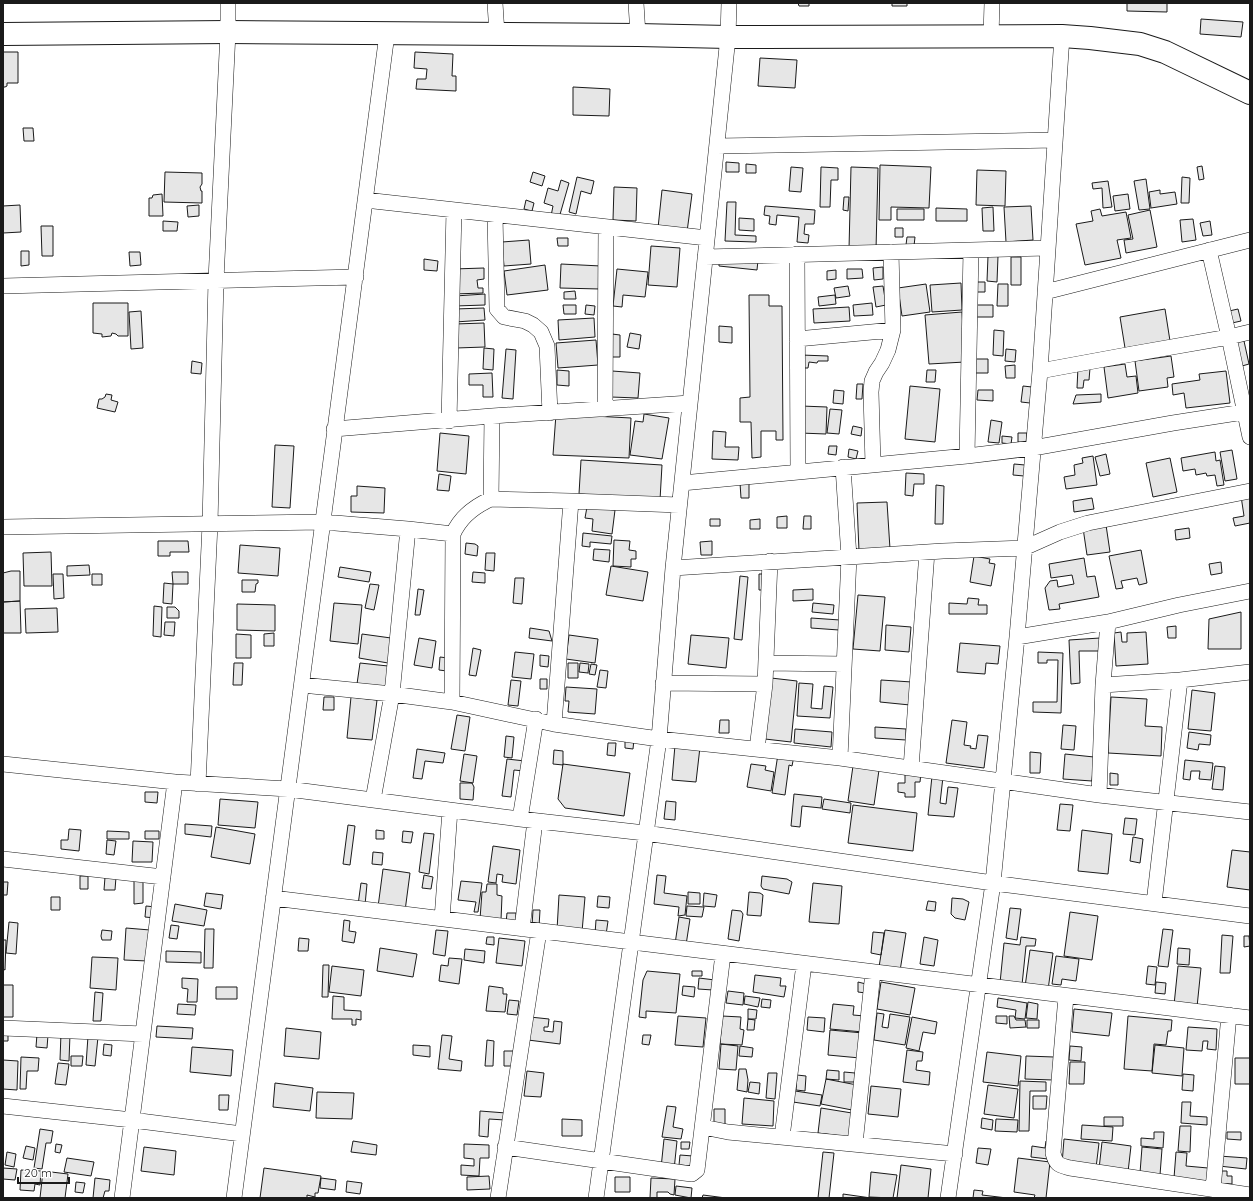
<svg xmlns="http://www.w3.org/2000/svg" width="1253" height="1201" font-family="Quicksand,sans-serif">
	<rect width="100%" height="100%" fill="#fff"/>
	<path fill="#e6e6e6" stroke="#1a1a1a" d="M798 3H809V6H799Z
		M892 3H907V6H892Z
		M1127 3H1167V12L1127 11Z
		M1201 19 1243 22 1241 37 1200 34Z
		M3 52H18V83H7V86L5 87H3Z
		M415 52 453 54 452 76H456V91L416 89 417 79H426L427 69 414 68Z
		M760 58 797 60 795 88 758 86Z
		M573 87 610 89 609 116 573 115Z
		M23 128H33L34 141H24Z
		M726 162 739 163V172H726Z
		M746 164 756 165V173H746Z
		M880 165 931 167 929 208 891 207V220H879Z
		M1202 166 1204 179 1199 180 1197 167Z
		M791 167 803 168 801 192 789 191Z
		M821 167 838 168V180H831L830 207H820Z
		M851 167 878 168 876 250 849 249Z
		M977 170 1006 171 1005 206 976 205Z
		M165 172 202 173V184L200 187 201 191H202V203L164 202Z
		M533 172 545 176 542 186 530 182Z
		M577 177 594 181 591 194 581 191 576 214 569 212Z
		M1182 177 1190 178 1189 203H1181Z
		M1146 179 1150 209 1139 210 1134 181Z
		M561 180 569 183 559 218 551 216 553 206 544 203 548 188 558 191Z
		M1108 181 1112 207 1103 208 1102 188 1093 189 1092 183Z
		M614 187 637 188 636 221 613 220Z
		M662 190 692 194 687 232 658 228Z
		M1160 190V194L1175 192 1177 204 1151 208 1149 192Z
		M162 194 163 216H149V198H152L153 195Z
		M1128 194 1130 209 1115 211 1113 196Z
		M844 197H849L848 211 843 210Z
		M526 200 534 203 532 211 524 209Z
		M727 202H736L735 235 756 236V242L725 241Z
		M20 205 21 232 3 233V206Z
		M199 205V216L188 217 187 206Z
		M765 206 815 210 814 224H805L804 234 809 235 808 243 797 242 799 217 777 215 776 225 769 224 770 216 764 215Z
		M1031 206 1033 240 1006 242 1004 207Z
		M993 207 994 231H983L982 208Z
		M936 208 967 209V221H936Z
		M897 209H924V220H897Z
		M1100 209 1102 216 1126 212 1131 238 1117 240 1121 258 1085 265 1076 224 1093 221 1091 211Z
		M1150 210 1157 247 1126 253 1124 240 1133 239 1128 215Z
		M739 218 754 219V231L739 230Z
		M1193 219 1196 240 1182 242 1180 220Z
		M163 221 178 222 177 231H163Z
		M1210 221 1212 235 1203 236 1200 223Z
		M41 226H53V256H42Z
		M895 228H903V237H895Z
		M907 237H915L914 246 906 245Z
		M557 238H568V246H558Z
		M529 240 531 264 504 266 502 242Z
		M651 246 680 248 677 287 648 285Z
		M21 251H29V265L21 266Z
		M129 252H140L141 265 130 266Z
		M988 256H998L997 282 987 281Z
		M719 257 758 260 757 270 719 266Z
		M1011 257H1021V285H1011Z
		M424 259 438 261 437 271 424 270Z
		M561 264 601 266 600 289 560 288Z
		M545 265 548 290 507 295 504 271Z
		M883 267V279L874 280 873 268Z
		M484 268V279L477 280 478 288H483V293L454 294 453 269Z
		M617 269 648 272 645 297 623 295 622 307 613 306Z
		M847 269H862L863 278 847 279Z
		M836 270V279L827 280V271Z
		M975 282H985V292H975Z
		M961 283 962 310 932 312 930 285Z
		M926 284 930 312 902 316 898 288Z
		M998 284H1008V306H997Z
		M848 286 850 296 836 298 834 288Z
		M883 286 886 305 876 307 873 287Z
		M575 291 576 299H564V292Z
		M485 294V305L455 306V296Z
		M749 295H769V306H782L783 440H776V431H761V457L752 458 751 422H740V398L750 397Z
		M835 295 836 304 819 306 818 297Z
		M93 303H128V336H118L116 334 112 333 111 336 102 337V334L93 333Z
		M872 303 873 315 854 316 853 305Z
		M563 305H576V314H564Z
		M586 305 595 306 594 315 585 314Z
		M974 305H993V317H974Z
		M849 307 850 321 814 323 813 309Z
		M484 308 485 320 455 322V309Z
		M1165 309 1170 341 1125 348 1120 317Z
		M1238 309 1241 321 1232 323 1229 311Z
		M141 311 143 348 131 349 129 312Z
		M962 312 965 362 929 364 925 315Z
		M594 318 595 337 559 340 558 320Z
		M484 323 485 347 456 348 455 324Z
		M719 326 732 327V343L719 342Z
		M994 330 1004 331 1003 356 993 355Z
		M630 333 641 335 639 349 627 347Z
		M612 334 620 335V357H612Z
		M596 340 598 365 558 368 556 343Z
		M1244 341 1249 364 1242 366 1237 342Z
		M484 348 494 349 493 370 483 369Z
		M506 349 516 350 513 399 502 398Z
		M1006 349 1016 350 1015 362 1005 361Z
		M801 355 828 356V361H818L817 363 809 362 808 368H801Z
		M1171 356 1174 377 1167 378 1168 387 1139 391 1135 361Z
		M976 359H988V373H975Z
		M192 361 202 363 201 374 191 373Z
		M1125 364 1127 377 1136 376 1138 393 1108 398 1104 367Z
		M1015 365V378H1006L1005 366Z
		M1078 367 1090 368 1089 380H1084L1083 388H1077Z
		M557 370 569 371V386L557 385Z
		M927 370H936L935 382H926Z
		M612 371 640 373 638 398 611 397Z
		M1226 371 1230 403 1186 408 1184 393 1173 395 1172 384 1200 380 1199 374Z
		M492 373 493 397H483V385H469V374Z
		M857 384H863L862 399H856Z
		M910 386 940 389 935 442 905 439Z
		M1023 386 1032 387 1030 403 1021 402Z
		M834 390 844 391 843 404 833 403Z
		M978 390H993V401L977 400Z
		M106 394 112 395 111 400 118 402 115 412 97 408 99 399H102L105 397Z
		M1101 394V402L1073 404 1076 395Z
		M801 406 827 407 826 434 800 433Z
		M830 409 842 410 839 434 827 433Z
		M556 414 631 418 629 458 553 455Z
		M644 414 669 418 662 459 630 455 635 421 643 422Z
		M991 420 1002 422 999 443 988 442Z
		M853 426 862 428 861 436 851 434Z
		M713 431 726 432 725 447H739L738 460 712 459Z
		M440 433 469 436 466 474 437 471Z
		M1018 433H1027L1026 443 1018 442Z
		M1002 436 1012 437 1011 444 1002 443Z
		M275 445 294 446 290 508 272 507Z
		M829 446H837L836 455 828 454Z
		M849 449 858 451 856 459 848 457Z
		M1232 450 1237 479 1225 481 1220 452Z
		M1215 452 1216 461 1220 460 1224 485 1217 486 1215 475 1207 476 1206 473 1196 475 1195 469 1183 471 1181 458Z
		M1106 454 1110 474 1100 476 1095 457Z
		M1093 456 1097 485 1066 489 1064 477 1075 475 1074 465 1083 463 1082 458Z
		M1170 458 1177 492 1153 497 1146 463Z
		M581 460 662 465 660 500 579 494Z
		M1014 464 1025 465 1024 476 1013 475Z
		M906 473 924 474V484H914L913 496 905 495Z
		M439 474 451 476 449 491 437 490Z
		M740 483H749V498H741Z
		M936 485 944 486 943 524H935Z
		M357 486 385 488 384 513 351 512V496H357Z
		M1250 494V523L1235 526 1233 518 1244 516 1241 496Z
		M1092 498 1094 509 1074 512 1073 501Z
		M887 502 890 549 859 551 857 503Z
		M587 507 615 510 612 534 592 531 593 519 585 518Z
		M787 516V528H777V517Z
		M804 516H811V529H803Z
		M710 519H720V526H710Z
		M760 519V529H750V520Z
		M1106 525 1110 552 1087 555 1083 528Z
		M1189 528 1190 538 1176 540 1175 530Z
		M583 533 612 536 611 544 590 542V547L582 546Z
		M614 540 630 541 629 550 636 551V559H631V567L613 566Z
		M158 541H188L189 552H170V556H158Z
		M712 541V555H701L700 542Z
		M466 543 475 544 478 546 477 556 465 554Z
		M240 545 280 548 278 576 238 573Z
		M594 549 610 550 609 562 593 560Z
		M1141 550 1147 583 1139 585 1137 578 1121 581 1123 588 1116 589 1109 556Z
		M51 552 52 586H24L23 553Z
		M486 553H495L494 571 485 570Z
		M974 556 990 559 989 563 995 564 991 586 970 582Z
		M1084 558 1087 577 1095 576 1099 597 1059 604 1060 609 1049 610 1045 588 1050 581 1057 580 1058 587 1074 584 1072 575 1051 578 1049 564Z
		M1221 562 1222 573 1211 575 1209 564Z
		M89 565 90 575 67 576V566Z
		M611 566 648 572 643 601 606 595Z
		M340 567 371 572 369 582 338 577Z
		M11 571H20V601L3 602V573Z
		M172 572H188V584H173Z
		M473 572 485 573V583L472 582Z
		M53 574H63L64 598 54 599Z
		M92 574H102V585H92Z
		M759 574H765V590H759Z
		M740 576 748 577 742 640 734 639Z
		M515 578H524L522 604 513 603Z
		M242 580H258V583L256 584 255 592H242Z
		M164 583 173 584 172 604 163 603Z
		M370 584 379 585 374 610 365 608Z
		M418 589 424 590 420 615H415Z
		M813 589V600L793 601V590Z
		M858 595 885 597 880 651 853 649Z
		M968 598 979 599 978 605H987V614H949V603L967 604Z
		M20 601 21 633H3V602Z
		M334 603 362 605 358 644 330 641Z
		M813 603 834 605 833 614 812 612Z
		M237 604 275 605V631L237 630Z
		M154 606 162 607 161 637 153 636Z
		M167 607H175L179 611V618H167Z
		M57 608 58 632 26 633 25 609Z
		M1241 612V649H1208L1209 619Z
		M811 618 840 620 839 630 811 628Z
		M165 622H175L174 636 164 635Z
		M886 625 911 627 909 652 885 650Z
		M1176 626V638H1168L1167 627Z
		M530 628 549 631 552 641 529 638Z
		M1121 632 1122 642H1127V633L1146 632 1148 664 1116 666 1114 633Z
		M274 633V646H264V634Z
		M236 634 251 635V658H236Z
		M362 634 391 638 388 663 359 658Z
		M569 635 598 639 595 663 566 659Z
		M691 635 729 638 726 668 688 664Z
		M419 638 436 641 432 668 414 665Z
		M1100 638 1101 651H1079L1080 683 1071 684 1069 640Z
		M960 643 1000 646 998 664 986 663 985 674 957 672Z
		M473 648 481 650 476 676 469 675Z
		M515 652 534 654 531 679 512 677Z
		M1038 652 1063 653 1061 713 1033 712V702H1057L1058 660H1047V663H1038Z
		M540 655 549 656 548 667 540 666Z
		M440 657 448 658 447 671 439 670Z
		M234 663H243L242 685H233Z
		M360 663 388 666 386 688 357 684Z
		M568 663H578V678H568Z
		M580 663 589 664 588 673 579 672Z
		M591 664 597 665 595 675 589 674Z
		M600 670 608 671 606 688 597 687Z
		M771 678 797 681 791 742 765 739Z
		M540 679H547V689H540Z
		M511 680 521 681 518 706 508 705Z
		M881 680 912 682 910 705 880 702Z
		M799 683 813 684 811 708 822 709 824 686 833 687 830 718 797 716Z
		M566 687 597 689 595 714 568 712 569 701H565Z
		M1192 690 1215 693 1211 731 1188 729Z
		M324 697H334V710H323Z
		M351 697 377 700 372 740 347 738Z
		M1111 697 1147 699 1145 726 1162 727 1161 756 1108 753Z
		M457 715 470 717 465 751 451 749Z
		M720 720H729V733H719Z
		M952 720 967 722 964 745 971 746 970 748 976 749 978 735 988 736 984 768 946 763Z
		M1063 725 1076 726 1074 750 1061 749Z
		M875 727 906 729V740L875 738Z
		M795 729 832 732 831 747 794 743Z
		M1189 732 1211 735 1210 745 1199 744 1198 750 1187 748Z
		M506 736 514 737 512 758 504 757Z
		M625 737 634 739 633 749 625 748Z
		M608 743H616L615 756 607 755Z
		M675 745 700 747 696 782 672 780Z
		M417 749 445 753 443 763 425 761 422 779 413 778Z
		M554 750 563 751V765L553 764Z
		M1030 752 1041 753 1040 773H1030Z
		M464 754 477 756 473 783 460 781Z
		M778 754 794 756 792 766 789 765 785 795 772 793Z
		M1065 754 1094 757 1092 781 1063 779Z
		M507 759 525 761 524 771 514 770 511 797 502 796Z
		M1185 760 1213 763 1211 780 1199 779 1200 771H1191L1190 780 1183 779Z
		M563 764 630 773 624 816 565 808 558 799Z
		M751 764 766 766 765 770 774 772 771 791 747 787Z
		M853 766 879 770 874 805 848 801Z
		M1215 766 1225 767 1223 790 1212 789Z
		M905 772 921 773 920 782H915V797H905V793L898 792V783H905Z
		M1110 773 1118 774V785H1110Z
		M932 776 943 777 940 803 946 804 948 787 958 788 954 817 928 815Z
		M460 783H472L474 787 473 800 460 799Z
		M145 792H158L157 803 145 802Z
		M794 794 822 797 821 808 802 806 800 827 791 826Z
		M220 799 258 802 255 828 218 825Z
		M824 799 851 803 850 813 822 809Z
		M666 801 676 802 675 820 664 819Z
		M1060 804 1073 805 1070 831 1057 830Z
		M853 805 917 813 913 851 848 843Z
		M1125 818 1137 819 1135 835 1123 834Z
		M185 824 212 826 211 837 185 834Z
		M348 825 355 826 350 865 343 864Z
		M216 827 255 834 250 864 211 857Z
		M69 829 81 830 79 851 61 849V840H68Z
		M376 830 384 831V839H376Z
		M1082 830 1112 834 1108 874 1078 871Z
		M107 831 129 832V839H107Z
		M145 831H159V839H145Z
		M403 831 413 832 411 843 402 842Z
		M424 833 434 834 429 874 419 872Z
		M1133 837 1143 839 1140 863 1130 861Z
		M107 840 116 841 114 855 106 854Z
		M133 841 153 842 152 862H132Z
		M493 846 520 850 516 884 502 882 503 875 497 874 496 883 488 882Z
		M1232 850 1250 852V890L1227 887Z
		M373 852 383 853 382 865 372 864Z
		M383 869 410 873 405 911 378 907Z
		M424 875 433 877 431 889 422 888Z
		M657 875 666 876 664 893 687 896 685 915 678 916 679 907 654 904Z
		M80 876H88V889H80Z
		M762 876 787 879 792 882 789 894 763 889 761 886Z
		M105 877H116L115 890H104Z
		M134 880H143V903L134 904Z
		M461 881 482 883 478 912H474L476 902 458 900Z
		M3 882H8L7 895H3Z
		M361 883 367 884 365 905H358Z
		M813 883 842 886 839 924 809 922Z
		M487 884H497V895L502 896 501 920 480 919 482 892H486Z
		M688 892 700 893V904H688Z
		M749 892 760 893 763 895 761 916 747 915Z
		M206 893 223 895 221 909 204 906Z
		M704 893 717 895 715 907 703 906Z
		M559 895 585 897 582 932 557 930Z
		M598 896 610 897 609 908 597 907Z
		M51 897H60V910H51Z
		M952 898 963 899 969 902 965 920 955 918 951 914Z
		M928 901 936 902 935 911 926 910Z
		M175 904 207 910 204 926 172 921Z
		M146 906 156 907 155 918 145 917Z
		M687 906 704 907 702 917 686 916Z
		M1010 908 1021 909 1017 940 1006 938Z
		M533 910H540L539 927 532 926Z
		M732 910 741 911 743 914 739 941 728 939Z
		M1070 912 1098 916 1092 960 1064 956Z
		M507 913H516V924L506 923Z
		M679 917 690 919 686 945 675 944Z
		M344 920 350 921 349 931 356 932 354 943 342 941Z
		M596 920 608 921 606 935 595 934Z
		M9 922 18 923 16 954 6 953Z
		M171 925 179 926 177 939 169 938Z
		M126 928 150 930 148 961 124 960Z
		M205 929H214L213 968H204Z
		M1163 929 1173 930 1168 967 1158 966Z
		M102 930 112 931 111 940H102L101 936Z
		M436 930 448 931 445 956 433 954Z
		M885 930 906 933 900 971 879 967Z
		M873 932 884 933 881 955 871 953Z
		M1222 935 1233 936 1230 973H1220Z
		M1244 936H1249L1250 946 1244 947Z
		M487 937H494V945L486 944Z
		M924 937 938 940 934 966 920 964Z
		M1021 937 1036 939 1035 946H1026L1022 985 1000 983 1004 943 1020 945Z
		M299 938 309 939 308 951H298Z
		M499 938 525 941 522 966 496 963Z
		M3 940H6L5 970 3 969Z
		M380 948 417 954 413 977 377 971Z
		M1178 948 1190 949 1189 965 1177 964Z
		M465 949 485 951 484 963 464 960Z
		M1030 950 1053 953 1048 990 1025 987Z
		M166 951 201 952V963L166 962Z
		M1056 956 1079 959 1076 981 1062 979 1061 985 1052 984Z
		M92 957 118 958 116 990 90 988Z
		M449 958 462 959 459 984 439 981 441 965 448 966Z
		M323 965H329L328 997H322Z
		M332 966 364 970 361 996 329 992Z
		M1148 966 1157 967 1155 985 1146 984Z
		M1178 966 1201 968 1197 1007 1174 1005Z
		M647 971 680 974 676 1013 646 1011V1018L639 1017 643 980Z
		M692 971H702V976H692Z
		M755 975 781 978 780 986H786L784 997 753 992Z
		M182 978 198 979 197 1002H187L188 989 182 988Z
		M699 978 715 980 713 990 698 989Z
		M858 982 866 984V993L858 992Z
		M881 982 915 988 910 1015 877 1009Z
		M1156 982 1166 983 1165 994 1155 993Z
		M3 985H13V1017H3Z
		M489 986 503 988V994H507L505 1012 486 1011Z
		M683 986 695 987 694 997 682 995Z
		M216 987H237V999H216Z
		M728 991 744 993 743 1005 726 1003Z
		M95 992 103 993 101 1021H93Z
		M333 996 344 997V1010L361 1011V1020L356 1019V1025H352V1019H332Z
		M745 996 760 998 758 1007 744 1004Z
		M998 998 1027 1003 1025 1019 1015 1018 1016 1010 997 1007Z
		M762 999 771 1000 770 1008 761 1007Z
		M509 1000 519 1001 517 1015 507 1014Z
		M1028 1002 1038 1004 1037 1019 1026 1018Z
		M178 1004 196 1005 195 1015 177 1014Z
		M833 1004 854 1006 853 1015 865 1016 863 1032 830 1029Z
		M748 1009 757 1010 756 1019H748Z
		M1074 1009 1112 1013 1109 1036 1072 1032Z
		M877 1013 884 1014 882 1027 888 1028 890 1014 910 1017 905 1045 874 1040Z
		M678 1016 706 1018 703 1047 675 1045Z
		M722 1016 741 1017 740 1029 744 1030 742 1045 720 1044Z
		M996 1016H1007V1024L996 1023Z
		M1009 1016H1014L1016 1020H1025L1026 1027 1010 1028Z
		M1128 1016 1172 1020 1171 1031H1168L1166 1045 1154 1044 1152 1071 1124 1069Z
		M530 1017 549 1019 548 1027H544V1031L553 1032 554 1021 562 1022 560 1044 528 1040Z
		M808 1017 825 1018 824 1032 807 1030Z
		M912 1017 937 1022 935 1034 923 1032 919 1051 906 1048Z
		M748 1019 755 1020 754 1030H747Z
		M1027 1020H1039V1028H1027Z
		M157 1026 193 1028 192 1039 156 1037Z
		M1188 1027 1217 1029 1216 1050 1207 1049 1208 1041H1203L1202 1051 1186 1050Z
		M286 1028 321 1032 319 1059 284 1056Z
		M830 1030 863 1033 860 1058 828 1055Z
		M3 1031H8V1041H3Z
		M61 1033 70 1034 69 1061 60 1060Z
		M37 1034 48 1035 47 1048 36 1047Z
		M442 1035 452 1036 449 1059 462 1061 461 1071 438 1069Z
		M643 1035H651L649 1045 642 1044Z
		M88 1036 98 1037 95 1066 86 1065Z
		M487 1040 494 1041 493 1066H485Z
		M104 1044 112 1045 111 1056 103 1055Z
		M721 1044 738 1046 736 1070 719 1069Z
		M413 1045 430 1046V1057L413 1055Z
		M1155 1045 1184 1048 1182 1076 1152 1073Z
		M740 1046 753 1048 752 1057 739 1056Z
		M1070 1046 1082 1047 1081 1061 1069 1060Z
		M192 1047 233 1050 231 1076 190 1072Z
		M907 1050 923 1052 922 1061H917L916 1070 930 1072 929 1085 903 1082Z
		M504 1051H514V1066H504Z
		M987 1052 1021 1056 1018 1086 983 1082Z
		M71 1056H83L82 1066H71Z
		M1026 1056 1054 1057 1053 1080 1025 1079Z
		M21 1057 39 1058 38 1071H27L26 1089H20Z
		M1235 1058H1250V1084H1235Z
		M3 1060 18 1061 17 1090 3 1089Z
		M1070 1062H1085L1084 1084H1069Z
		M58 1063 69 1064 66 1085 55 1084Z
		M739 1069H746L748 1080 747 1092 737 1090Z
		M827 1070 839 1071V1080L826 1079Z
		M527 1071 544 1073 541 1097 524 1096Z
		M844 1072 855 1073V1082H844Z
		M768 1073H777L775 1099 766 1098Z
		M1183 1074 1194 1075 1193 1091 1182 1090Z
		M797 1075 806 1076 805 1091 796 1090Z
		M826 1079 857 1085 852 1110 821 1104Z
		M1020 1081 1046 1082V1091H1030L1029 1131H1019Z
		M750 1082 760 1083 759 1094 748 1092Z
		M275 1083 313 1088 310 1111 273 1107Z
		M988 1085 1018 1089 1014 1118 984 1114Z
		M871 1086 901 1089 898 1117 868 1114Z
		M795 1091 822 1095 820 1106 793 1102Z
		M317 1092 354 1093 352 1119 316 1118Z
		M219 1095H229L228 1110H219Z
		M1033 1096H1047L1046 1109H1033Z
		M744 1098 774 1101 773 1126 742 1124Z
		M1182 1102H1191L1190 1116 1207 1117V1125L1181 1123Z
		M667 1106 676 1107 673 1127 683 1129 681 1139 662 1137Z
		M821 1108 852 1113 849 1137 818 1133Z
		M714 1109H725V1124L714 1123Z
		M480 1111 506 1113 505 1120 489 1119 488 1137 479 1136Z
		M1104 1117H1123V1126H1104Z
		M982 1118 993 1120 992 1130 981 1128Z
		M562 1119 582 1120V1136H562Z
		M996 1119 1018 1120 1017 1132 995 1131Z
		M1082 1125 1113 1127 1112 1141 1081 1139Z
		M1180 1126H1191L1190 1152 1178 1151Z
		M40 1129 53 1131 51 1143H46L42 1169 34 1168Z
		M1154 1132H1164L1163 1148 1141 1146V1138L1154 1139Z
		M1227 1132H1241V1140L1227 1139Z
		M664 1139 677 1141 674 1170 661 1168Z
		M1064 1139 1099 1143 1096 1168 1062 1164Z
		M353 1141 377 1145 376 1155 351 1152Z
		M1046 1141H1051L1048 1159 1031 1157 1032 1146 1045 1148Z
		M681 1142H690L689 1149H681Z
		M1102 1142 1131 1146 1128 1172 1099 1169Z
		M56 1144 62 1145 60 1153 55 1152Z
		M464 1144 489 1145V1158H480L479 1176 461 1175V1165L474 1166V1159L464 1158Z
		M26 1146 35 1148 33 1160 23 1158Z
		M144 1147 176 1151 174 1175 141 1171Z
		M1142 1147 1162 1149 1160 1175 1140 1173Z
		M978 1148 991 1149 988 1165 976 1163Z
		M7 1152 16 1154 14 1167 5 1165Z
		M823 1152 834 1153 829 1198H818Z
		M1176 1152 1187 1153 1186 1166 1208 1168 1207 1181 1174 1178Z
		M680 1155 693 1156 692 1166 679 1165Z
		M1219 1156 1247 1158 1246 1169 1219 1166Z
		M67 1158 94 1162 91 1176 64 1172Z
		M1018 1158 1050 1162 1046 1198H1034L1035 1195 1014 1192Z
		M901 1165 931 1169 928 1198H897Z
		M3 1168 17 1169 15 1180 3 1179Z
		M264 1168 321 1176 318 1193H315V1197L307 1195V1198H260Z
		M21 1170 41 1171 40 1185 35 1184 34 1191 20 1190Z
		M43 1171 68 1174 65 1198H40Z
		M1217 1171H1227V1176H1232V1184L1217 1183Z
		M871 1172 897 1175 893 1198 869 1197Z
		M489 1176 490 1189 467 1190V1177Z
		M615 1177H630V1192H615Z
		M95 1178 110 1180 109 1191H105L103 1198H93Z
		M321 1178 336 1180 335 1190 320 1188Z
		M651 1178 675 1179 674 1195 670 1194 668 1192H657V1198H650Z
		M347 1181 362 1183 360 1194 346 1192Z
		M76 1182 85 1183 83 1193 75 1192Z
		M676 1186 692 1188 691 1198 675 1195Z
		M974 1190 983 1191 982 1195 1007 1198H973Z
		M843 1194 871 1198H843Z
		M703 1195 726 1198H702Z"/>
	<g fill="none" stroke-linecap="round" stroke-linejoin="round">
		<g stroke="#1a1a1a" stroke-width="16">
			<path id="street" d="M495 3 497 34
				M636 3 638 35
				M991 36 992 3
				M717 146 1055 140
				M365 200 707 238
				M495 215 497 309 504 317 525 321 533 325 541 332 547 346 550 413
				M1209 250 1229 337 1250 437
				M797 254 798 472
				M705 257 1048 248
				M3 286 356 277
				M1045 292 1250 240
				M797 339 893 330
				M1040 371 1132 354 1229 337 1250 332
				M605 409 606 227
				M449 421 454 210
				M334 429 492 416 690 403
				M967 456 971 250
				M873 465 871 392 872 381 876 372 882 363 888 350 893 330 891 252
				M682 483 967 456 1033 448 1173 423 1250 411
				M491 499 571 501 554 724
				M571 501 679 505
				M3 527 323 522 408 529 453 534
				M673 568 943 551 1024 548 1060 532 1088 523 1250 491
				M1017 637 1108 622 1179 605 1250 591
				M766 663 844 664
				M663 683 765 684
				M302 685 392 694 452 702 554 724 659 739 840 758 1099 795 1250 812
				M1103 685 1180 680 1250 672
				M452 702 453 534C460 518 475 506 491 499L492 416
				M757 749 765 684 770 561
				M840 758 849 557 843 467
				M3 764 175 782 288 789 520 819 645 833 993 883 1250 916
				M911 768 927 552
				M198 784 210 524 216 280 228 32V3
				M1099 795 1103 685 1108 622
				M373 800 392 694 408 529
				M520 819 536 719
				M3 859 163 877
				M273 898 1250 1018
				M1154 903 1180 680
				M442 919 450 810
				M522 929 535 821
				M1066 996 1053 1153C1056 1165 1059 1165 1070 1168L1250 1195
				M3 1028 143 1034
				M3 1106 132 1120 242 1134
				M703 1127 728 1132 955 1154
				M782 1137 804 964
				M855 1144 873 972
				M505 1147 684 1173 692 1174 697 1170 723 954
				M1213 1189 1229 1015
				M122 1198 175 782
				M234 1198 387 34
				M498 1198 539 931
				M596 1198 659 739 673 568 728 37 729 3
				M948 1198 993 883 1017 637 1040 371 1062 36"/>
		</g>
		<g stroke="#1a1a1a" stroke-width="24">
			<path id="secondary" d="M3 34 228 32 638 35 728 37 1062 36 1090 38 1140 44 1165 52 1250 93"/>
		</g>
		<use href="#street" stroke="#fff" stroke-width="15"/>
		<use href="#secondary" stroke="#fff" stroke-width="22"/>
	</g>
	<rect width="1253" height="1201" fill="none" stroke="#1a1a1a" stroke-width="8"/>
	<path d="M18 1177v6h51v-6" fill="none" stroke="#1a1a1a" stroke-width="2"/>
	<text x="24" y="1177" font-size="12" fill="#1a1a1a" stroke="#ffffff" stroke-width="3" paint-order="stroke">20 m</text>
</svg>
